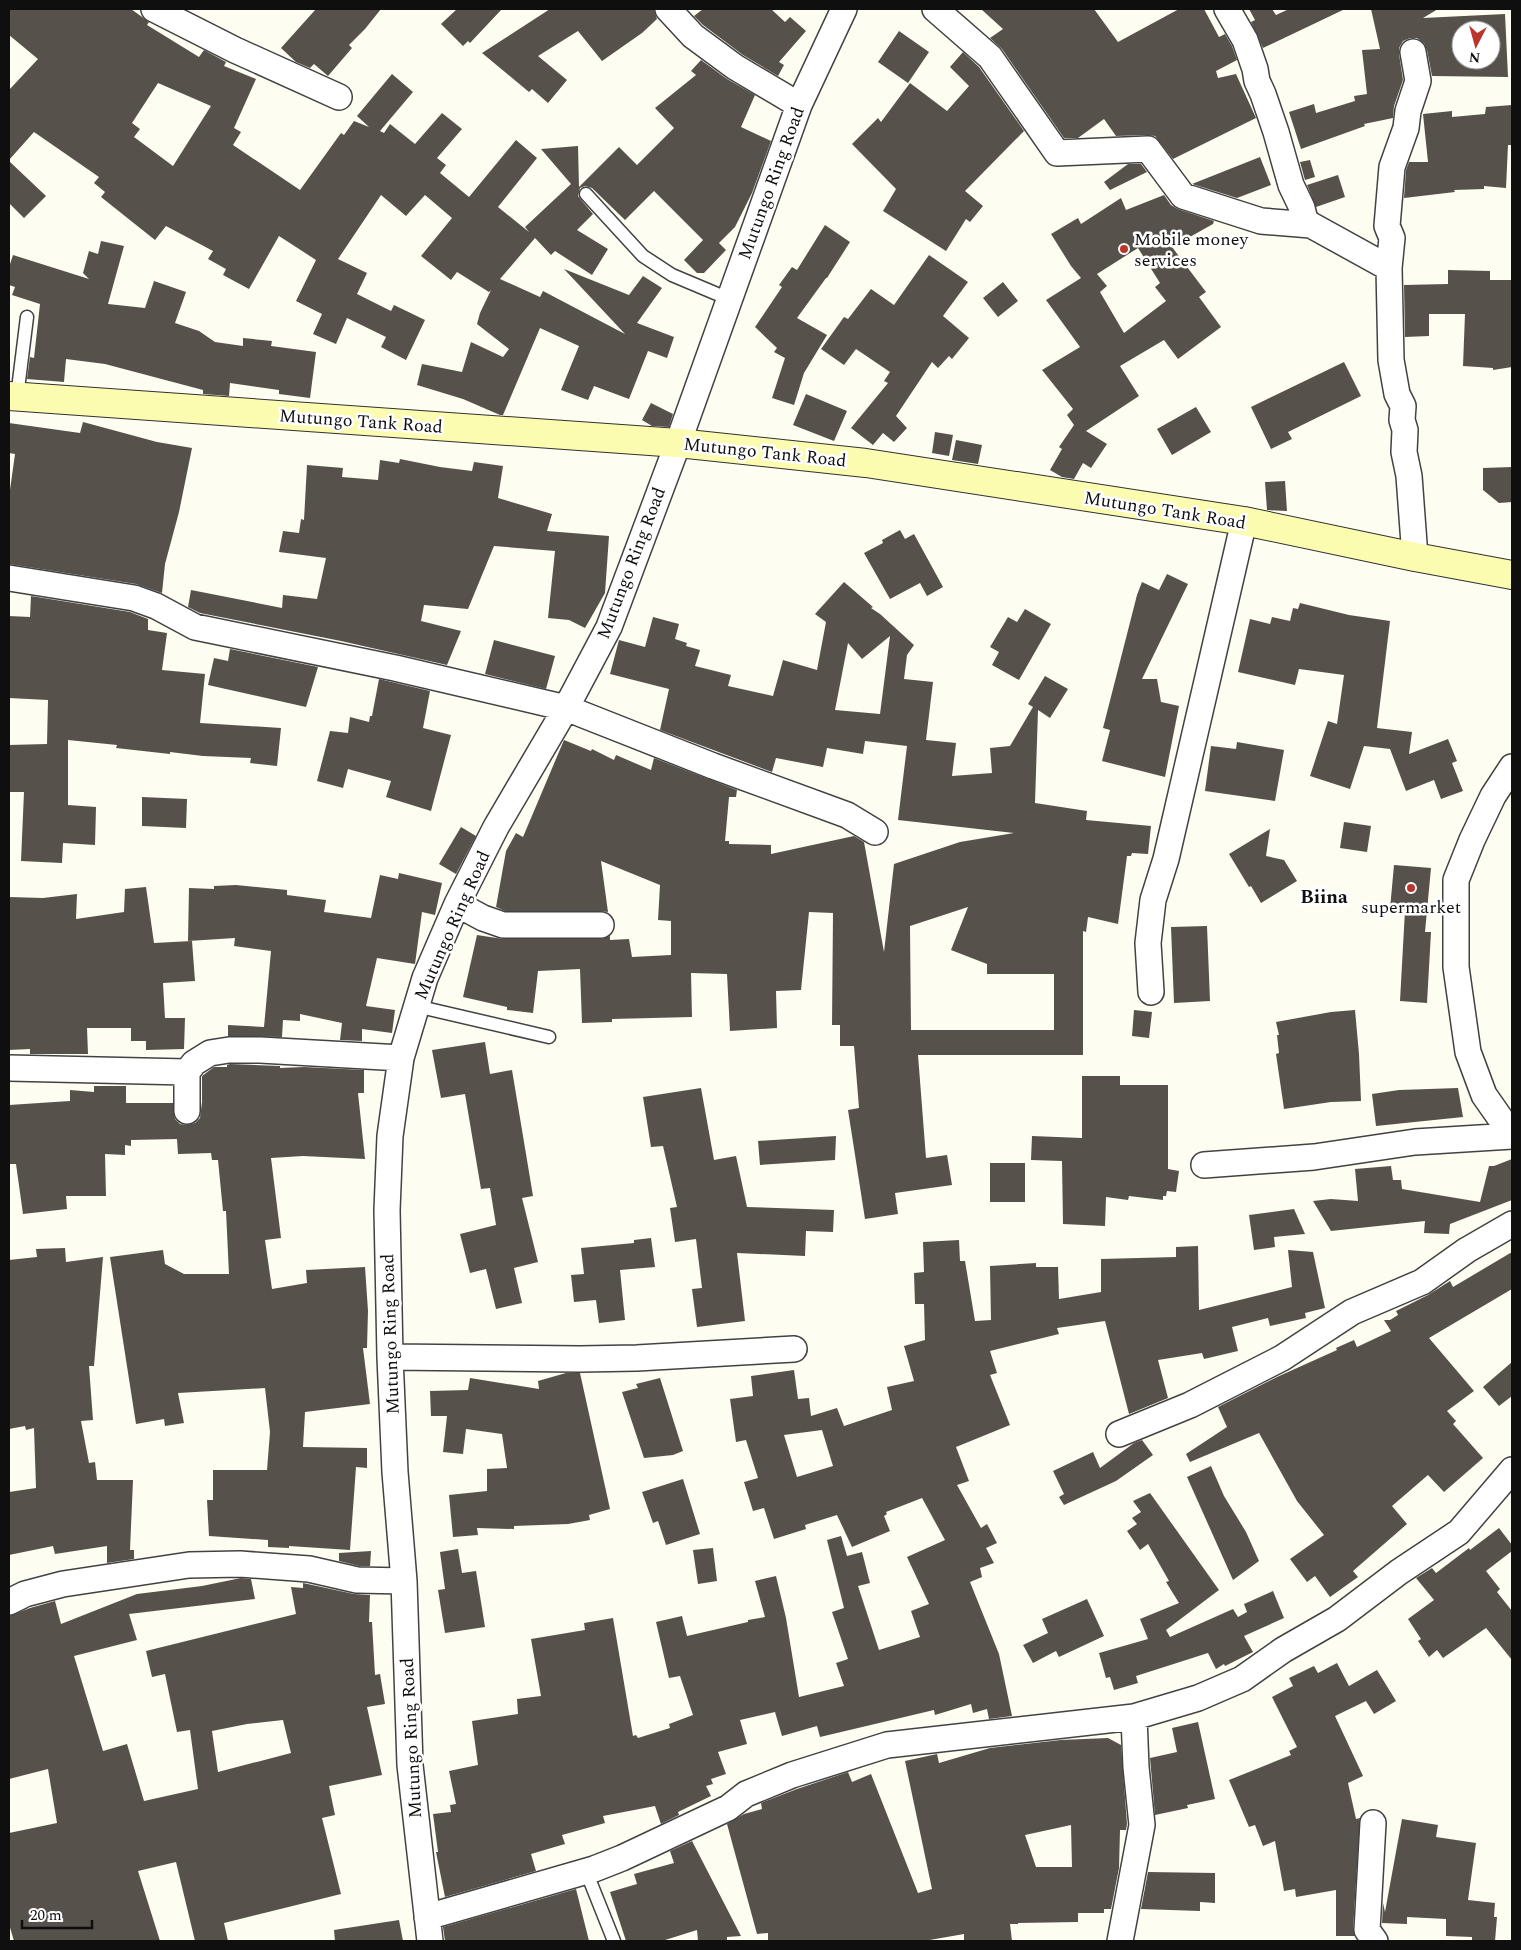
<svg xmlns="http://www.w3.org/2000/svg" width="1521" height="1950" font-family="Spectral,serif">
	<rect width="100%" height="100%" fill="#fefdf1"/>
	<path fill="#57514b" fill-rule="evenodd" d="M9 9H131L149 22 147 25 199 57 204 50 226 62 224 66 256 79 234 128 241 132 233 145 300 190 341 133 344 135 354 121 369 127 357 116 392 74 413 92 380 131 384 133 390 124 415 144 442 113 462 129 437 158 446 165 440 173 469 197 516 140 537 158 498 207 529 232 525 227 571 184 541 149 578 146 579 187 619 147 637 165 674 128 655 108 696 75 691 71 701 60 727 79 755 95 741 127 771 141 752 193 735 227 719 243 726 250 704 273H697L684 260 703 240 654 191 625 220 592 188 585 186 580 188 578 196 593 214 577 230 608 249 592 275 555 251 551 255 535 238 500 279 540 297 543 291 625 334 564 269 629 295 643 276 662 288 637 323 674 337 667 358 648 351 629 399 594 386 588 400 561 390 579 346 540 328 503 415H500L463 399 417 385 422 364 462 372 471 342 503 357 509 349 477 324 480 313 491 290 489 292 457 272 451 280 421 256 452 218 425 195 406 216 381 195 338 259 367 273 357 294 391 311 394 305 425 320 406 360 381 347 386 337 347 318 336 344 313 334 322 314 296 301 316 260 279 236 249 289 223 275 226 269 208 259 213 251 166 226 155 240 101 197 105 192 94 183 99 177 34 132 9 160V90L38 59 9 35ZM158 83 211 106 173 166 134 137 140 129 132 123Z
		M316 9H381L365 29 349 45 352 48 328 76 314 64 310 68 296 62 281 48Z
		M457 9H502L470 43 468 41 463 46 441 24Z
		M550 9H654L657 19 642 33 602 61 578 31 538 56 567 80 548 103 532 89 529 92 482 53Z
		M703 9H771L785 22 790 17 806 31 779 62 784 65 778 76 743 55 703 25 694 16Z
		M981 9H1094L1118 42 1179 9H1204L1219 37 1225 34 1232 46 1237 60 1216 71 1218 78 1236 74 1256 118 1173 159 1155 136 1147 135 1116 136 1104 119 1078 138H1064L1002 49 990 38 1003 29Z
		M1249 9H1272L1276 15 1289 9H1345L1263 48 1251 22 1255 20Z
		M1371 9H1438L1423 18 1505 14 1508 77 1432 76 1427 50 1424 43 1417 38H1410L1403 41 1399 48V54L1403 80 1394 106 1393 118 1364 124 1365 126 1301 149 1289 112 1314 104 1316 113 1355 101 1354 96 1367 94 1362 50 1380 49ZM1461 30H1491V60H1461Z
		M899 31 929 52 908 83 878 62Z
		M963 52 979 67 1024 131 965 191 983 206 970 222 966 219 946 251 883 211 896 189 852 144 878 118 881 122 910 83 947 111 969 86 950 67Z
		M1512 105V145H1508L1506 188 1484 186V189L1454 190 1455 192 1404 198 1406 170 1409 162H1428L1423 114 1452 111V117L1485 114 1486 107Z
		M1260 157 1271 185 1237 198 1192 184Z
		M1310 160 1315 177 1305 180 1300 162Z
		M9 161 46 196 24 218 9 203Z
		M1128 164H1141L1147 172 1110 190 1104 182Z
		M1338 175 1345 197 1316 207 1307 185Z
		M1164 195 1171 205 1178 209 1214 221 1213 224 1172 247 1206 292 1199 297 1221 327 1178 359 1164 340 1120 366 1139 396 1086 431 1107 444 1091 468 1083 463 1074 479 1062 477 1050 470 1062 449 1059 447 1074 425 1067 415 1073 409 1042 370 1080 347 1046 300 1081 278 1071 266 1051 234 1078 218 1081 224 1121 198 1126 210ZM1138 248 1160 283 1155 287 1166 301 1124 333 1100 292 1107 286 1097 274Z
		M825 225 850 242 827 278H826L797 318 827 335 804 373 794 405 772 398 785 358 774 352 777 348 755 327 782 287 779 285 792 267 797 270Z
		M101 241 124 246 108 304 145 308 154 281 186 292 175 323 199 331 215 342 243 346V338L272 341 271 346 316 352 310 398 279 394V390L230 383 229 396 203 394V390L105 364 66 359 64 382 27 379 30 357 34 358 40 304 12 295 15 287 9 285V267L13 255 89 279 83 273 89 251 98 254Z
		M929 255 968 282 943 316 969 338 952 359 949 356 938 368 932 362 896 416 907 428 894 442 883 433 873 445 851 428 888 383 884 381 890 372 856 349 844 365 821 349 844 317 848 319 871 289 894 305Z
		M1448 270 1490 271V280H1512V367L1493 370V368L1463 366 1465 314H1429V336L1405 337 1404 285 1448 284Z
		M1003 282 1018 301 998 317 983 298Z
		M1344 362 1361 396 1288 432 1292 439 1271 449 1251 407Z
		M806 394 847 411 834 441 793 425Z
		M651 403 673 414 669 427 652 426 642 420Z
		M1196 407 1211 432 1172 455 1157 429Z
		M83 422 157 442 192 448 179 512 165 564 162 593 136 584 9 564V497L15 454 9 453V423L80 433Z
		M935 432 953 435 949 456 932 453Z
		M956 440 982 445 978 464 952 460Z
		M400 459 440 467 472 471 474 462 503 466 498 498 552 514 547 531 609 536 605 593 585 628 569 620 548 618 555 551 494 546 468 609 424 605 421 621 461 631 447 665 341 641 200 613 188 607 191 590 282 608 283 595 317 599 326 558 279 552 283 531 299 533 301 519 304 520 307 465 343 468 342 477 378 480 380 460 399 463Z
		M1512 467V502L1499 503 1483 490V468Z
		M1285 481 1287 511 1267 510 1265 482Z
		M900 530 905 539 914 534 943 587 927 596 920 583 890 599 864 553 883 543 882 540Z
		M1167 574 1188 584 1142 679H1157L1161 702 1179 706 1165 777 1102 761 1110 730 1103 728 1137 595 1142 582 1159 590Z
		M844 582 873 607 871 608 880 614 914 645 907 655 904 679 933 682 926 740 956 743 952 776 992 773 990 748 1010 746 1033 707 1028 704 1045 676 1068 689 1050 718 1038 710 1035 803 1087 811 1086 820 1151 826 1148 854 1132 853 1131 856H1127L1118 924 1088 917 1086 932 1083 931V1055H918L926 1158 947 1155 952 1185 895 1193 898 1214 865 1219 848 1110 859 1108 854 1046H840V1025H832L833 913 809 912 801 990 776 991 777 1028 730 1031 727 974 691 973 692 1017 612 1019V1022L582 1023 580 969 538 971 533 1013 507 1010V1007L463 997 477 935 503 939H601L610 936V940L629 939 632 957 671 955V921L658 920 660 885 601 861 608 912 601 911H505L496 907 506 851 516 833 523 837 564 740 591 751 592 749 614 760 616 755 651 770 654 758 737 790 736 797H729L725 841H729V844L771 845V854L854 836 864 842 884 952 894 864 960 842 1014 833 898 820 907 746 865 741 863 754 827 748 823 767 776 758 772 772 660 730 669 689 610 674 619 640 645 647 653 617 679 624 675 639 687 643 686 646 700 650 695 666 731 675 728 686 773 696 783 660 817 670 826 622 815 614ZM890 636 880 714 835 710 848 643 862 659ZM968 907 951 950 987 964V974H1054V1030H911L910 926Z
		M31 596 130 612 148 619V630L167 633 162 670 205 674 200 723 281 728 277 766 250 763 251 758 203 756 170 752V754L116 748 117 745 68 740V805L96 807 95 845 63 843 62 863 21 861 24 792H9V745L47 744 48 700 9 698V616L30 617Z
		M1300 603 1349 615 1390 621 1377 728 1412 732 1409 754 1448 739 1457 761 1452 763 1463 791 1441 799 1434 780 1406 791 1390 749 1364 746 1350 789 1310 776 1328 721 1337 724 1344 675 1299 669 1295 685 1238 672 1250 619 1270 624 1272 617 1290 621 1293 608 1298 609Z
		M1025 609 1051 624 1019 680 992 665 999 652 990 647 1008 617 1017 622Z
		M494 640 555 656 546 689 485 674Z
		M230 649 318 667 306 707 208 685 214 658 228 661Z
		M379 679 430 691 423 728 451 735 431 811 386 797 391 781 348 769 343 788 317 781 330 731 348 733 350 717 369 722 370 716H372Z
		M1237 742 1284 750 1275 801 1205 791 1211 746 1236 749Z
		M142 797 187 799 186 828 142 826Z
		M1344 822 1371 826 1367 852 1340 848Z
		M461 827 476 836 456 874 439 864Z
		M1270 829 1266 856 1284 860 1297 881 1261 903 1251 886 1249 887 1229 854Z
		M1394 865 1431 868 1425 932H1431L1427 1003 1400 1001 1405 910 1390 909Z
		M399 873 442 883 435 915 422 912 415 964 377 958 366 1006 395 1010 392 1033 362 1029V1041L340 1040 342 1023 300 1014V1021L283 1020 282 1037 228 1036V1025L264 1027 271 951 234 946 235 938 188 941 189 888 214 889V886L236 885 287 890V895L326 900 324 912 371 918 380 875 398 879Z
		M146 887 154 943 192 941 195 981 163 983 165 1018H185L184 1049 146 1050V1041H131V1028H87L88 1054H30V1049L9 1050V897L43 898 77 894 76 919 124 912 125 889Z
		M1207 926 1210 1001 1174 1003 1171 927Z
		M1134 1010 1152 1012 1149 1038 1132 1036Z
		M1355 1010 1359 1054 1361 1101 1331 1102 1284 1109 1276 1054 1279 1053 1277 1035H1279L1276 1022 1331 1012Z
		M485 1042 490 1074 512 1070 533 1196 522 1198 538 1262 514 1268 522 1303 496 1309 486 1269 470 1273 460 1234 496 1225 490 1188 481 1189 465 1094 441 1098 432 1050Z
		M230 1064 280 1066V1068L304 1067 364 1070V1093H358L365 1159 303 1156 271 1158 281 1238 265 1240 272 1289 307 1283 306 1270 365 1267 368 1311 367 1348H363L370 1404 305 1412 303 1447 367 1448V1468L356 1467 350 1550 289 1546V1548L268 1547V1540L209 1536 207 1500H213V1470H267L270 1432 265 1388 178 1393 184 1423 165 1426 164 1419 136 1424 110 1257 163 1250 165 1264 184 1274H229L226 1211H223L218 1160H212L211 1153 178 1154 177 1139 131 1140V1146L125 1145V1155L105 1154 106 1196H66L67 1209 23 1214 16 1164H9V1105L70 1101V1090L94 1092V1086H126V1103H173L175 1119 180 1124 187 1125 195 1123 200 1118 202 1102V1076L214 1067H227V1065Z
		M1082 1076H1120V1085H1168V1169L1179 1171 1176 1192 1167 1191 1166 1196H1163V1200L1129 1196 1128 1200 1106 1197 1105 1226 1063 1224 1062 1161 1031 1160 1032 1136 1082 1138Z
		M701 1088 714 1160 736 1156 747 1207 834 1210 833 1232 806 1231 805 1256 737 1253 745 1321 697 1327 692 1289 702 1288 696 1239 675 1242 670 1208 677 1207 663 1146 651 1147 643 1097Z
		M1458 1088 1463 1117 1376 1126 1372 1094 1399 1090Z
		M836 1136 835 1160 760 1165 758 1141Z
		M1512 1159V1200L1450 1224 1449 1234 1424 1233 1425 1221 1331 1231 1313 1201 1331 1199 1358 1201 1355 1169 1391 1166 1393 1180H1401L1402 1189 1480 1202 1489 1166H1494Z
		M990 1163H1025V1202H990Z
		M1294 1209 1305 1234 1274 1237 1275 1247 1254 1250 1249 1215Z
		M651 1238 655 1267 620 1270 625 1320 599 1323 596 1300 574 1302 571 1275 584 1274 581 1248 634 1243V1240Z
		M959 1240 960 1261H965L975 1321 991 1320 990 1266 1036 1263V1267H1058L1059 1299 1101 1292V1259L1176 1257V1247L1198 1246 1199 1310 1292 1287 1288 1250 1313 1252 1325 1308 1305 1313 1306 1318 1270 1326 1268 1318 1232 1327 1238 1351 1204 1359 1202 1353 1158 1360 1168 1398 1129 1414 1105 1321 1057 1328 1059 1334 990 1351 997 1373 990 1375 1010 1425 956 1447 969 1481 957 1485 981 1528 987 1524 997 1543 986 1548 994 1563 980 1568 982 1577 970 1582 999 1654 1012 1716 989 1719 987 1709 973 1713 971 1704 935 1715 934 1710 820 1737 817 1726 782 1736 775 1712 740 1720 747 1744 718 1752 726 1774 711 1779 713 1784 706 1786 711 1796 678 1812 679 1815 661 1824 655 1806 603 1816 605 1823 562 1835 565 1844 531 1854 536 1871 445 1897 436 1852H438L433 1814 451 1812 450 1805 456 1804 449 1771 478 1765 472 1721 518 1714 517 1699 541 1696 531 1639 585 1630 584 1623 613 1618 633 1736 636 1735 638 1738 670 1728 669 1724 693 1715 680 1676 669 1678 656 1622 682 1616 687 1636 748 1622V1620L765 1617 755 1581 776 1576 786 1618 799 1697 844 1686 836 1663 848 1659 832 1612 844 1608 827 1540 841 1536 847 1556 862 1552 870 1583 858 1586 879 1650 920 1637 911 1611 929 1604 907 1557 945 1540 922 1498 886 1512 887 1514 884 1516 890 1531 852 1547 837 1515 805 1525 806 1529 774 1539 764 1508 753 1511 744 1482 758 1478 746 1440 736 1442 730 1399 753 1396 751 1376 794 1370 798 1399 809 1398 811 1416 837 1408 844 1426 892 1410 887 1387 914 1381 904 1346 925 1340 924 1304H915L914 1273 924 1272 923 1242ZM822 1430 833 1466 797 1477 784 1435Z
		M65 1248 66 1262 103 1257 94 1366H89L93 1420 81 1421 89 1463 95 1462 97 1480H133L130 1550H134V1559L107 1563V1546L55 1554 53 1546 9 1555V1492L36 1488 34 1428 26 1430 25 1426 9 1429V1260L37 1257 36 1249Z
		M1512 1252V1289L1429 1338 1474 1391 1447 1411 1456 1421 1453 1424 1483 1458 1444 1492 1428 1475 1392 1506 1407 1524 1353 1571 1358 1577 1330 1597 1315 1576 1307 1582 1290 1559 1324 1535 1297 1501 1259 1433 1190 1462 1186 1454 1227 1427 1218 1407 1277 1377 1337 1350 1336 1348 1354 1340 1357 1347 1391 1331 1384 1320H1390L1398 1315 1396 1311 1428 1295 1450 1281 1453 1287Z
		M1512 1362V1396L1499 1406 1483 1387Z
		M566 1373H580L610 1509 589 1515 590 1520 568 1524 514 1526V1529L477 1528 478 1535 453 1537 449 1495 487 1491V1469L507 1468 502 1434 466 1429 463 1454 443 1452 447 1416H431L430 1391 468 1390 470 1378 539 1389 538 1381Z
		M660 1378 683 1451 673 1455 644 1458 622 1392 638 1388 636 1384Z
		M1142 1440 1153 1455 1116 1481 1064 1505 1059 1497 1064 1494 1053 1471 1093 1452 1100 1468 1134 1443Z
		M1211 1466 1224 1496 1246 1532 1259 1561 1233 1580 1187 1477Z
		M683 1479 700 1534 666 1545 658 1521 653 1523 642 1492Z
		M1150 1493 1219 1590 1166 1630 1170 1637 1233 1609 1238 1617 1247 1612 1244 1604 1273 1591 1284 1618 1244 1636 1253 1652 1225 1666 1224 1664 1216 1669 1208 1653 1136 1676 1138 1683 1114 1690 1110 1677 1106 1678 1099 1653 1148 1639 1140 1619 1179 1603 1166 1582 1169 1581 1148 1544 1140 1550 1127 1531 1137 1524 1132 1518 1141 1512 1133 1501Z
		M1499 1528 1512 1545V1551L1486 1571 1500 1589 1497 1592 1512 1611V1660L1486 1628 1443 1658 1437 1650 1429 1657 1418 1641 1421 1639 1408 1619 1434 1600 1416 1578 1432 1568 1436 1573 1469 1548 1470 1550Z
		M713 1548 717 1581 698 1584 693 1550Z
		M458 1549 462 1573 476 1571 485 1627 445 1633 438 1590 445 1589 440 1552Z
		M371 1551 370 1566H359L339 1561V1553Z
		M241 1578 251 1579 255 1599 129 1614 137 1640 74 1656 103 1751 127 1744 144 1801 198 1789 190 1730 177 1732 165 1674 152 1677 146 1651 296 1614 291 1587 303 1588V1583L354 1594 370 1595 369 1622H372L375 1675 380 1674 385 1704 367 1707 382 1775 329 1786 335 1815 322 1818 341 1894 224 1923 228 1941H195L176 1862 138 1871 160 1941H14L9 1924V1833L57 1823 48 1769 9 1779V1616L30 1608 55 1601 61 1624 137 1594 202 1586ZM283 1720 291 1753 218 1772 212 1731 247 1724Z
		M1087 1599 1104 1636 1059 1657 1056 1651 1033 1663 1023 1645 1048 1633 1042 1619Z
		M1337 1663 1349 1686 1377 1670 1396 1701 1374 1714 1366 1701 1335 1716 1363 1776 1348 1783 1356 1819 1360 1818 1353 1929 1355 1936H1336V1890L1296 1897 1295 1889 1284 1891 1275 1841 1263 1846 1255 1825 1249 1827 1229 1780 1291 1755 1289 1751 1297 1747 1272 1697 1293 1686 1289 1678 1314 1666 1318 1673Z
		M1198 1722 1215 1799 1187 1805 1188 1808 1155 1815 1150 1758 1177 1752 1172 1728Z
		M1108 1738 1121 1745 1127 1824 1126 1830H1120L1119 1868 1111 1909H1104V1913H1078V1922L1018 1923V1924H1010L1012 1941H964V1934L924 1941H768V1933L757 1934 727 1824 744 1814 762 1809 761 1803 797 1789 848 1772 852 1782 871 1774 918 1893 932 1889 905 1761 937 1754 939 1763 990 1748 1061 1740ZM1071 1825 1072 1867H1036L1025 1835Z
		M1402 1819 1438 1825 1436 1837 1476 1843 1468 1900 1495 1903 1494 1917H1497L1495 1941H1472V1937L1446 1936V1919L1407 1917V1924L1382 1923 1383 1903 1385 1912Z
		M692 1841 741 1936 727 1937V1941H698L697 1930 662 1941H626L610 1892 637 1884 634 1874 674 1863 670 1851Z
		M1148 1872 1215 1873V1903L1200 1902V1911L1141 1909Z
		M576 1889 589 1941H445L443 1927Z
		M399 1920 403 1941H335L334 1930Z"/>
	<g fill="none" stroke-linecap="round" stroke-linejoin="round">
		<g stroke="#424242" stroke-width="15">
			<path id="lane" d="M586 194 643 256 672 275 729 299
				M17 397 27 317
				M416 1006 549 1037
				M586 1871 614 1941"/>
		</g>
		<g stroke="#424242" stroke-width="28">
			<path id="street" d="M154 9 235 50 339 97
				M668 9 693 36 735 67 799 105
				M935 9 990 57 1057 153 1148 149 1183 196 1261 221 1311 225
				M1227 9 1245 40 1255 69 1257 81 1263 94 1276 132 1291 185 1302 208 1305 220 1311 225 1389 268
				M1413 52 1418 81 1408 111 1406 128 1392 167 1387 226 1392 238 1389 268 1391 360 1397 394 1403 406 1402 420 1405 430 1404 452 1409 476 1415 557
				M9 578 134 598 156 606 195 627 395 668 566 708 713 766 847 815 875 832
				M1512 767 1493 796 1472 840 1456 880V967L1468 1052 1484 1095 1512 1135
				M457 904 483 918 503 925H601
				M1151 992 1148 943 1153 900 1166 859 1244 521
				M9 1068 187 1072 194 1063 210 1053 229 1050H260L401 1058
				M187 1072V1111
				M1204 1165 1314 1157 1415 1142 1512 1136
				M390 1357 580 1359 637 1358 794 1349
				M1119 1434 1190 1405 1282 1358 1352 1312 1422 1282 1467 1250 1512 1224
				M9 1602 25 1594 63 1584 189 1565 240 1564 309 1569 357 1580 404 1581
				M1373 1823 1367 1930 1375 1941
				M427 1917 594 1869 622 1858 728 1808 746 1794 792 1775 887 1745 1134 1717 1198 1698 1242 1679 1283 1650 1337 1619 1399 1572 1459 1532 1512 1470
				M430 1941 410 1765 404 1581 395 1472 390 1357 387 1210 390 1136 401 1058 425 978 457 904 496 827 566 708 609 627 678 443 799 105 844 9
				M1120 1941 1142 1825 1136 1767 1134 1717"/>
		</g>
		<g stroke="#313131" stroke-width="30">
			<path id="secondary" d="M9 396 678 443 866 463 1244 521 1415 557 1512 575"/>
		</g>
		<use href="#lane" stroke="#fff" stroke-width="12"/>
		<use href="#street" stroke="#fff" stroke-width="25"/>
		<use href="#secondary" stroke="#fbfcaf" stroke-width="28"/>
	</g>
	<g fill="#ba362c" stroke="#fff" stroke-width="2">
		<circle cx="1124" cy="249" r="5"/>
		<circle cx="1411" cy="888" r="5"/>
	</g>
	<g text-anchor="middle" stroke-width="5" stroke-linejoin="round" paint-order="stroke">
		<g font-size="18" fill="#0f0f0f" stroke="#fff">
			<text transform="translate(771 183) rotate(-70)" y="6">Mutungo Ring Road</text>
			<text transform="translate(361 421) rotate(4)" y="6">Mutungo Tank Road</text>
			<text transform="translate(765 452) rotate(6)" y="6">Mutungo Tank Road</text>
			<text transform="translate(1165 510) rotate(9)" y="6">Mutungo Tank Road</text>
			<text transform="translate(631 563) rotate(-69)" y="6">Mutungo Ring Road</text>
			<text transform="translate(452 925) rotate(-66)" y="6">Mutungo Ring Road</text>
			<text transform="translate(390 1334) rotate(-92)" y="6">Mutungo Ring Road</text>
			<text transform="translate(411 1738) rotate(-93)" y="6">Mutungo Ring Road</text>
		</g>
		<g font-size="18" fill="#0f0f0f" stroke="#fff" text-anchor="start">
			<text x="1134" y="245">Mobile money<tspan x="1134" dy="21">services</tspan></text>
			<text x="1411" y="913" text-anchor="middle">supermarket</text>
		</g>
		<g font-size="19" font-weight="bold" fill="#0f0f0f" stroke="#fff">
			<text x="1324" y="903">Biina</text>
		</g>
	</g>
	<rect width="1521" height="1950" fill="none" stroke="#0f0f0f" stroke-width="20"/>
	<g transform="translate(1476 45) rotate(186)"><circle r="24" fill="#ffffff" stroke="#9f9f9f"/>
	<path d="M0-4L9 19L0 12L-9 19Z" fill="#ba362c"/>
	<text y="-8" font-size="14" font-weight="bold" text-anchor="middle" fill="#0f0f0f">N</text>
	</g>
	<path d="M22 1920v8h70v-8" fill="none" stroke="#0f0f0f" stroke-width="2.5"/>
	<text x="30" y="1920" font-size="15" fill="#0f0f0f" stroke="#ffffff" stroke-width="4" paint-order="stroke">20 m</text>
</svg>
